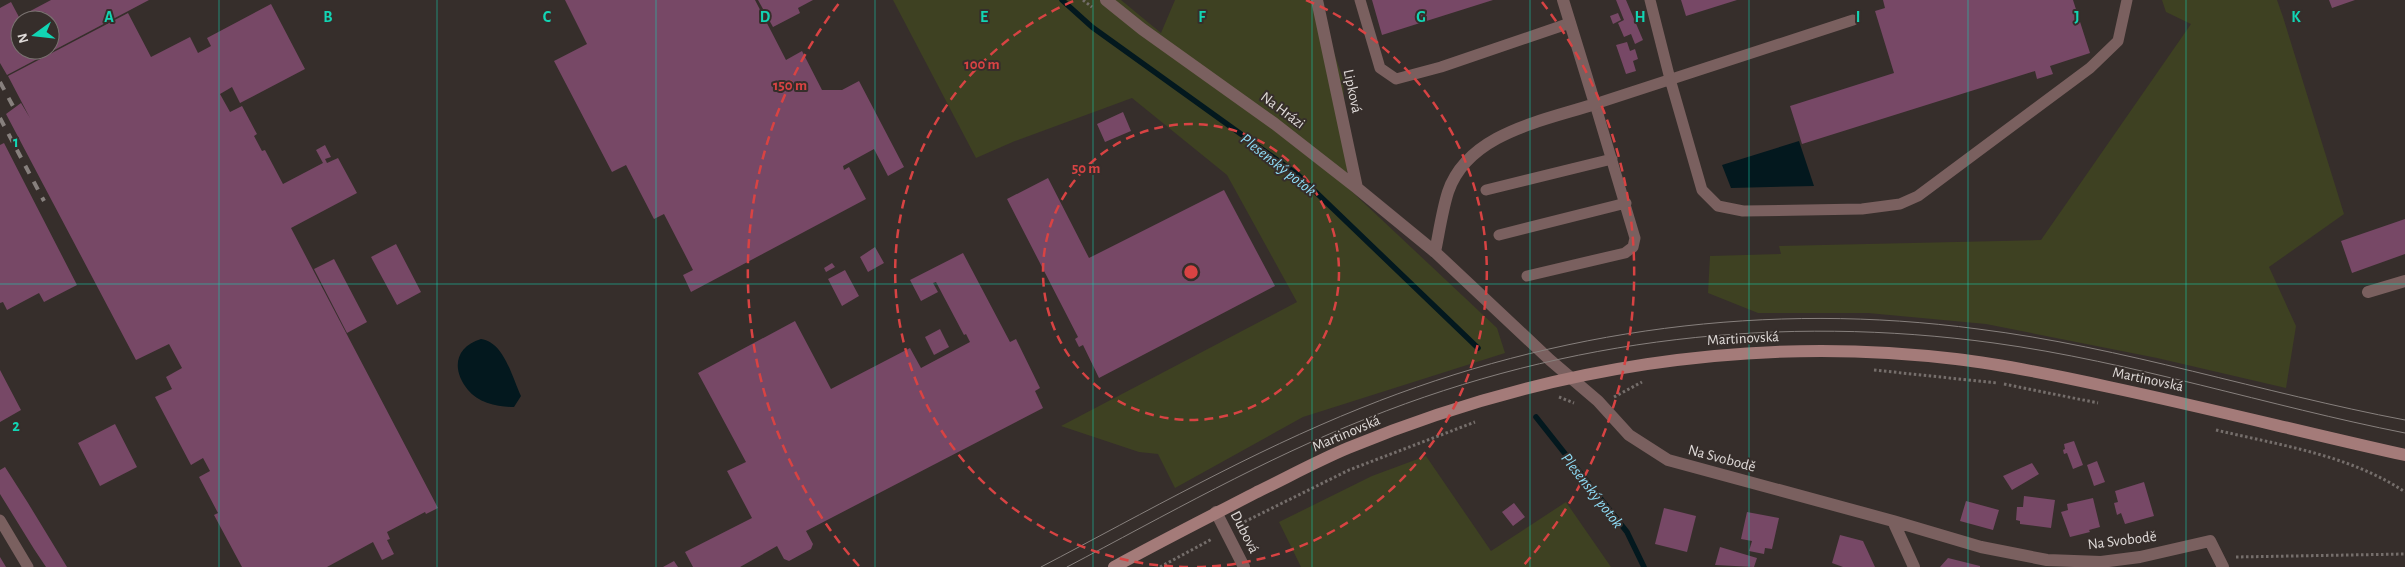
<svg xmlns="http://www.w3.org/2000/svg" width="2405" height="567" font-family="'Alegreya Sans',sans-serif">
	<rect width="100%" height="100%" fill="#362e2b"/>
	<path fill="#3e4122" d="M893 0H1121L1161 33 1175 0H1316L1343 79 1348 188 1497 328 1505 353 1303 417 1175 488 1158 454 1139 452 1061 426 1297 302 1227 175 1132 98 1015 141 976 158Z
		M2162 0H2277L2283 17 2344 214 2269 267 2296 326 2286 388 2157 358 1986 324 1868 313H1758L1708 293 1710 256 1781 254 1779 246 2041 240 2191 24 2166 12Z
		M1426 456 1491 551 1566 502 1611 567H1301L1279 522 1372 476Z"/>
	<path fill="#03181e" d="M1799 141 1814 186 1731 188 1722 165Z
		M481 339C504 342 512 377 521 396L514 407C499 407 478 403 468 390 451 369 455 347 481 339Z"/>
	<g fill="none" stroke-linecap="round" stroke-linejoin="round">
		<path stroke="#03181e" stroke-width="5.5" d="M1062 0 1092 27 1298 175 1478 348
			M1536 417 1627 532 1644 567"/>
	</g>
	<path fill="#774866" fill-rule="evenodd" d="M51 0H149L7 75 0 63V8L11 2 19 17ZM20 20H50V50H20Z
		M565 0H755L786 60 802 51 822 90H842L859 81 904 167 888 176 874 149 843 166 844 170 849 167 866 199 691 292 683 275 693 270 664 214 654 219 626 165 612 172 554 61 587 44Z
		M758 0H813L798 8 800 13 773 27Z
		M1372 0H1493L1382 35Z
		M1616 0H1626L1643 40 1635 44 1631 34 1624 37 1618 23 1624 20Z
		M1681 0H1737L1686 16Z
		M1883 0H2073L2090 53 2050 66 2053 74 2037 79 2035 71 1802 144 1790 106 1894 73 1875 11 1885 8Z
		M2329 0H2355L2332 8Z
		M271 4 305 69 240 103 232 87 220 94 230 112 242 106 257 134 254 136 262 151 265 150 283 184 323 163 316 150 325 145 331 157 325 159 327 163 338 158 357 193 291 228 438 508 426 514 425 512 387 532 390 539 387 540 394 554 382 560 373 542 327 567H242L214 515 218 513 199 477 210 471 203 458 191 465 155 397 172 389 166 377 182 368 169 344 136 360 6 114 21 103 30 118 8 76 128 13 151 57 190 37 198 53 211 46 207 38Z
		M1618 13 1621 20 1613 24 1610 16Z
		M1627 42 1630 51 1635 49 1638 59 1633 61 1636 71 1626 74 1616 45Z
		M1123 112 1131 131 1105 142 1097 124Z
		M4 143 77 285 44 302 39 293 7 310 3 302 0 303V145Z
		M1048 178 1089 258 1224 190 1275 286 1099 378 1083 345 1079 347 1075 339 1078 337 1007 199Z
		M2405 219V254L2352 273 2341 241Z
		M396 244 421 292 397 305 371 257Z
		M875 247 884 263 868 272 860 257Z
		M963 253 1010 342 1016 339 1040 388 1035 391 1043 408 806 531 813 544 811 549 789 561 784 559 777 546 740 567H693L685 552 752 518 727 471 746 462 698 373 795 321 831 389 910 348 921 368 970 342 966 334 964 335 936 282 933 283 938 292 921 301 910 280Z
		M334 259 367 322 347 333 314 269Z
		M832 263 835 267 826 272 824 268Z
		M845 270 859 296 842 306 828 279Z
		M940 329 949 347 934 355 925 337Z
		M0 370 21 410 0 422Z
		M115 424 137 467 100 486 78 443Z
		M2074 441 2083 465 2073 469 2067 453 2064 454 2063 450 2065 449 2064 444Z
		M2097 461 2105 482 2094 486 2087 465Z
		M2032 463 2039 474 2012 490 2003 476Z
		M5 467 28 503 67 567H46L34 549 0 494V470Z
		M2144 482 2154 516 2125 524 2121 513 2117 515 2114 503 2118 502 2115 491Z
		M2024 496 2055 500 2051 528 2020 524V521L2016 520 2017 507H2023Z
		M2093 498 2100 527 2089 530 2090 532 2070 537 2061 512 2068 510 2067 504Z
		M1966 501 1999 510 1993 530 1960 521Z
		M1514 503 1525 517 1513 526 1502 512Z
		M1664 508 1696 516 1687 552 1655 544Z
		M1747 512 1779 518 1772 549 1765 548 1764 554 1749 551 1752 541 1741 539Z
		M1840 535 1863 541 1875 567H1843L1832 563Z
		M1720 547 1757 558 1754 567 1715 565Z
		M0 557 6 567H0Z
		M1948 558 1980 566V567H1940Z
		M674 561 678 567H663Z"/>
	<g fill="none" stroke-linecap="round" stroke-linejoin="round">
		<path stroke="#756e6b" stroke-width="3" stroke-dasharray="2.5 2.5" stroke-linecap="butt" d="M1083 0 1092 7
			M1874 370 1997 383
			M2004 384 2098 403
			M1559 397 1574 403
			M1614 397 1642 382
			M2216 430C2279 445 2350 455 2405 492
			M1240 524 1349 470 1475 422
			M2236 557 2405 554
			M1160 567 1212 539"/>
		<path stroke="#7a605f" stroke-width="11" d="M1360 0 1380 68 1396 79 1441 67 1570 23
			M1650 0 1670 79 1702 190 1718 206 1743 211 1862 209 1900 204 1918 196 2090 68 2118 41 2127 0
			M1486 190 1612 159
			M1499 235 1626 203
			M1527 276 1625 253 1633 247 1635 238 1595 104 1853 20
			M0 520 28 567"/>
		<path stroke="#7a605f" stroke-width="12" d="M1106 0 1142 29 1275 124 1357 188 1435 252 1550 360 1598 401 1629 435 1668 460 1893 521 1981 547 2047 560 2101 562 2140 557 2210 541 2223 567
			M1317 0 1357 188
			M1435 252C1439 233 1442 211 1448 192 1468 133 1543 121 1595 104L1563 0
			M2368 292 2405 281
			M1216 512 1244 567
			M1893 521 1914 567"/>
		<path stroke="#a47b79" stroke-width="12" d="M1114 567C1161 541 1209 517 1257 492 1288 477 1317 461 1348 448 1541 368 1749 334 1956 359 2007 365 2059 376 2109 387 2208 408 2306 433 2405 455"/>
		<path stroke="#87807d" stroke-width="1" d="M1041 567C1146 512 1251 452 1361 408 1557 329 1769 301 1978 329 2123 347 2262 393 2405 420
			M1067 567C1166 515 1264 459 1368 418 1568 338 1781 314 1994 343 2133 362 2268 406 2405 433"/>
		<path stroke="#87807d" stroke-width="4" stroke-dasharray="9 9" stroke-linecap="butt" d="M0 82 14 108
			M0 118 44 201"/>
	</g>
	<path fill="none" stroke="#12d5b4" stroke-width="1" stroke-opacity="0.55" d="M219 0V567M437 0V567M656 0V567M875 0V567M1093 0V567M1312 0V567M1530 0V567M1749 0V567M1968 0V567M2186 0V567M0 284H2405"/>
	<g fill="none" stroke="#d84343" stroke-width="2.5" stroke-dasharray="9 6">
		<circle cx="1191" cy="272" r="148"/>
		<path d="M1188 567A295 295 0 0 1 1076 0M1306 0A295 295 0 0 1 1194 567"/>
		<path d="M859 566A443 443 0 0 1 840 2M1542 2A443 443 0 0 1 1523 566"/>
	</g>
	<g text-anchor="middle" stroke-width="4" stroke-linejoin="round" paint-order="stroke">
		<g font-size="15" fill="#e0dbd9" stroke="#362e2b">
			<text transform="translate(1353 91) rotate(78)" y="5">Lipková</text>
			<text transform="translate(1283 110) rotate(37)" y="5">Na Hrázi</text>
			<text transform="translate(1743 338) rotate(-3)" y="5">Martinovská</text>
			<text transform="translate(2148 379) rotate(12)" y="5">Martinovská</text>
			<text transform="translate(1346 433) rotate(-23)" y="5">Martinovská</text>
			<text transform="translate(1722 458) rotate(15)" y="5">Na Svobodě</text>
			<text transform="translate(1245 532) rotate(63)" y="5">Dubová</text>
			<text transform="translate(2122 540) rotate(-7)" y="5">Na Svobodě</text>
		</g>
		<g font-size="16" font-style="italic" fill="#8edcf6" stroke="#362e2b">
			<text transform="translate(1279 164) rotate(38)" y="6">Plesenský potok</text>
			<text transform="translate(1593 490) rotate(52)" y="6">Plesenský potok</text>
		</g>
	</g>
	<g font-size="16" text-anchor="middle" font-weight="bold" fill="#12d5b4" stroke="#362e2b" stroke-width="4" stroke-linejoin="round" paint-order="stroke">
		<text x="109" y="22">A</text>
		<text x="328" y="22">B</text>
		<text x="547" y="22">C</text>
		<text x="765" y="22">D</text>
		<text x="984" y="22">E</text>
		<text x="1202" y="22">F</text>
		<text x="1421" y="22">G</text>
		<text x="1640" y="22">H</text>
		<text x="1858" y="22">I</text>
		<text x="2077" y="22">J</text>
		<text x="2296" y="22">K</text>
		<text x="16" y="147">1</text>
		<text x="16" y="431">2</text>
	</g>
	<circle cx="1191" cy="272" r="8" fill="#d84343" stroke="#362e2b" stroke-width="2.5"/>
	<g font-size="15" text-anchor="middle" font-weight="bold" fill="#d84343" stroke="#362e2b" stroke-width="4" stroke-linejoin="round" paint-order="stroke">
		<text x="982" y="69">100 m</text>
		<text x="790" y="90">150 m</text>
		<text x="1086" y="173">50 m</text>
	</g>
	<g transform="translate(35 35) rotate(255)"><circle r="24" fill="#362e2b" stroke="#7a7371"/>
	<path d="M0-4L9 19L0 12L-9 19Z" fill="#12d5b4"/>
	<text y="-8" font-size="14" font-weight="bold" text-anchor="middle" fill="#e0dbd9">N</text>
	</g>
</svg>
